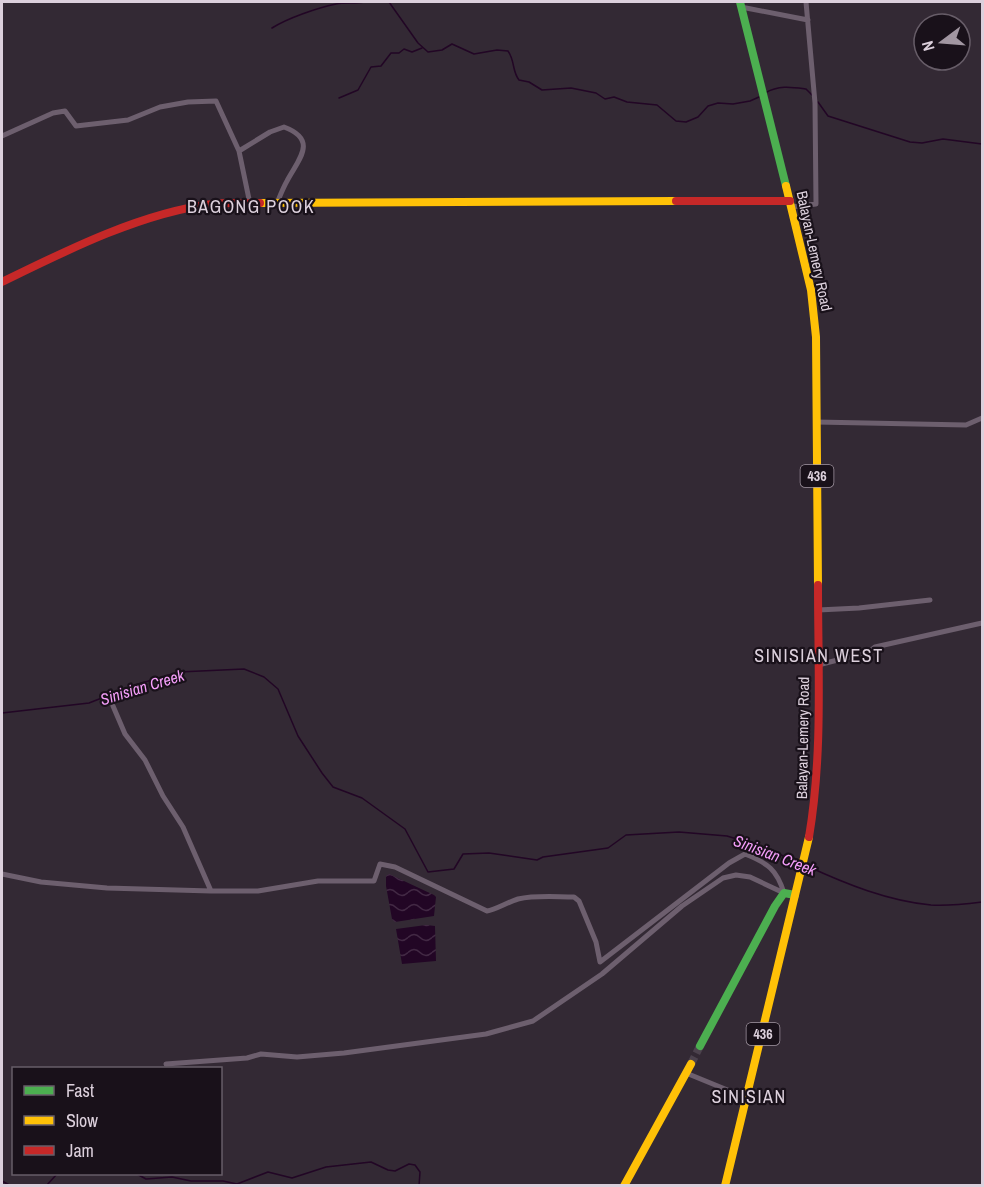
<svg xmlns="http://www.w3.org/2000/svg" width="984" height="1187" font-family="'Archivo Narrow',sans-serif">
	<defs>
		<pattern id="water-waves" width="16" height="10" patternUnits="userSpaceOnUse" patternTransform="scale(1.5)"><rect width="16" height="10" fill="#220625"/><path d="M0 5q4-4 8 0t8 0" fill="none" stroke="#422944"/></pattern>
	</defs>
	<rect width="100%" height="100%" fill="#332934"/>
	<path fill="url(#water-waves)" d="M389 874 434 895 436 897 434 916 395 922 392 919 386 886V876Z
		M426 925 435 926 436 961 402 964 396 929Z"/>
	<g fill="none" stroke-linecap="round" stroke-linejoin="round">
		<path stroke="#220625" stroke-width="1.5" d="M389 2 418 43 428 52 442 50 452 44 474 54 497 50 508 51C515 61 512 71 519 80L529 82 542 90 571 88 596 93 605 99 614 97 627 102 657 105 676 121 686 122 698 117 708 106 718 103 733 104 750 101 759 97
			M272 28C288 18 317 8 336 4 345 2 356 4 364 2
			M765 93C779 85 791 87 806 89L813 96
			M339 98 358 90 371 67 381 66 391 53H399L404 49 412 52 422 48
			M818 102 828 116 910 142 922 143 943 139 982 144
			M2 713 89 703 135 685 179 672 244 669 264 677 278 689 298 736 322 773 333 787 362 798 405 829 428 872 454 869 463 854 489 853 537 860 543 857 608 848 626 835 679 832 727 836 760 846 800 863
			M807 866C846 884 888 901 931 905 948 906 966 904 982 902
			M137 1174 146 1179 172 1177 191 1181H223L237 1184 268 1172 292 1178 326 1167 371 1162 388 1170 395 1171 409 1164 415 1165 420 1172 419 1186
			M2 1181 11 1186
			M46 1186 57 1174"/>
		<path stroke="#4c424d" stroke-width="8" stroke-dasharray="8 4" stroke-linecap="butt" d="M691 1064 700 1046"/>
		<path stroke="#6d5f6e" stroke-width="5" d="M741 7 808 20
			M2 136 53 113 65 111 76 126 128 120 160 107 188 102 216 101 239 151 270 132 284 127C319 140 298 160 287 181 283 188 280 196 277 203
			M239 151 250 204
			M791 207 816 204 815 103 806 2
			M816 422 966 425 982 418
			M818 610 859 608 930 600
			M818 665 869 652 875 647 982 623
			M113 706 125 734 145 760 163 796 183 827 211 891
			M2 874 41 882 107 888 211 891H258L318 881H374L380 864 395 867 487 911C495 910 508 902 518 899 536 895 555 897 574 897L579 901 596 942 600 962 729 863 745 854C768 863 777 870 784 893
			M166 1064 247 1058 261 1054 297 1057 344 1053 486 1034 533 1021 602 974 682 906 723 878 736 875 750 877 784 893
			M686 1073 747 1098"/>
		<path stroke="#4caf50" stroke-width="8" d="M740 2 786 186
			M700 1046 775 906 784 893 795 895"/>
		<path stroke="#ffc107" stroke-width="8" d="M786 186 811 290 816 337 818 585
			M260 203 676 201
			M624 1186 691 1064
			M725 1186 809 837"/>
		<path stroke="#c62828" stroke-width="8" d="M676 201H790
			M2 282C65 251 143 212 213 204 228 202 245 204 260 203
			M809 837C823 754 818 670 818 585"/>
	</g>
	<g text-anchor="middle" stroke-width="4.5" stroke-linejoin="round" paint-order="stroke">
		<g fill="#19111a" stroke="#a297a2" stroke-width="1.5">
			<rect x="800.5" y="465" width="33" height="22" rx="4.5"/>
			<rect x="746.5" y="1023" width="33" height="22" rx="4.5"/>
		</g>
		<g font-size="14" font-weight="bold" fill="#dcd0dc">
			<text x="817" y="481">436</text>
			<text x="763" y="1039">436</text>
		</g>
		<g font-size="15" fill="#dcd0dc" stroke="#19111a">
			<text transform="translate(814 251) rotate(78)" y="5">Balayan-Lemery Road</text>
			<text transform="translate(803 738) rotate(-89)" y="5">Balayan-Lemery Road</text>
		</g>
		<g font-size="16" font-style="italic" fill="#f59efa" stroke="#19111a">
			<text transform="translate(142 687) rotate(-17)" y="6">Sinisian Creek</text>
			<text transform="translate(775 855) rotate(21)" y="6">Sinisian Creek</text>
		</g>
		<g font-size="18" letter-spacing="1.5" fill="#dcd0dc" stroke="#19111a">
			<text x="251" y="213">BAGONG POOK</text>
			<text x="819" y="662">SINISIAN WEST</text>
			<text x="749" y="1103">SINISIAN</text>
		</g>
	</g>
	<rect width="984" height="1187" fill="none" stroke="#dcd0dc" stroke-width="6"/>
	<rect x="12" y="1067" width="210" height="108" fill="#19111a" stroke="#675d68" stroke-width="1.5"/>
	<rect x="24" y="1086" width="30" height="9" fill="#4caf50" stroke="#675d68" stroke-width="1.5"/>
	<text x="66" y="1097" font-size="18" fill="#dcd0dc">Fast</text>
	<rect x="24" y="1116" width="30" height="9" fill="#ffc107" stroke="#675d68" stroke-width="1.5"/>
	<text x="66" y="1127" font-size="18" fill="#dcd0dc">Slow</text>
	<rect x="24" y="1146" width="30" height="9" fill="#c62828" stroke="#675d68" stroke-width="1.5"/>
	<text x="66" y="1157" font-size="18" fill="#dcd0dc">Jam</text>
	<g transform="translate(942 42) rotate(254)"><circle r="28" fill="#19111a" stroke="#675d68" stroke-width="1.5"/>
	<path d="M0-4.5L10 22L0 15L-10 22Z" fill="#a196a1"/>
	<text y="-9" font-size="16" font-weight="bold" text-anchor="middle" fill="#dcd0dc">N</text>
	</g>
</svg>
